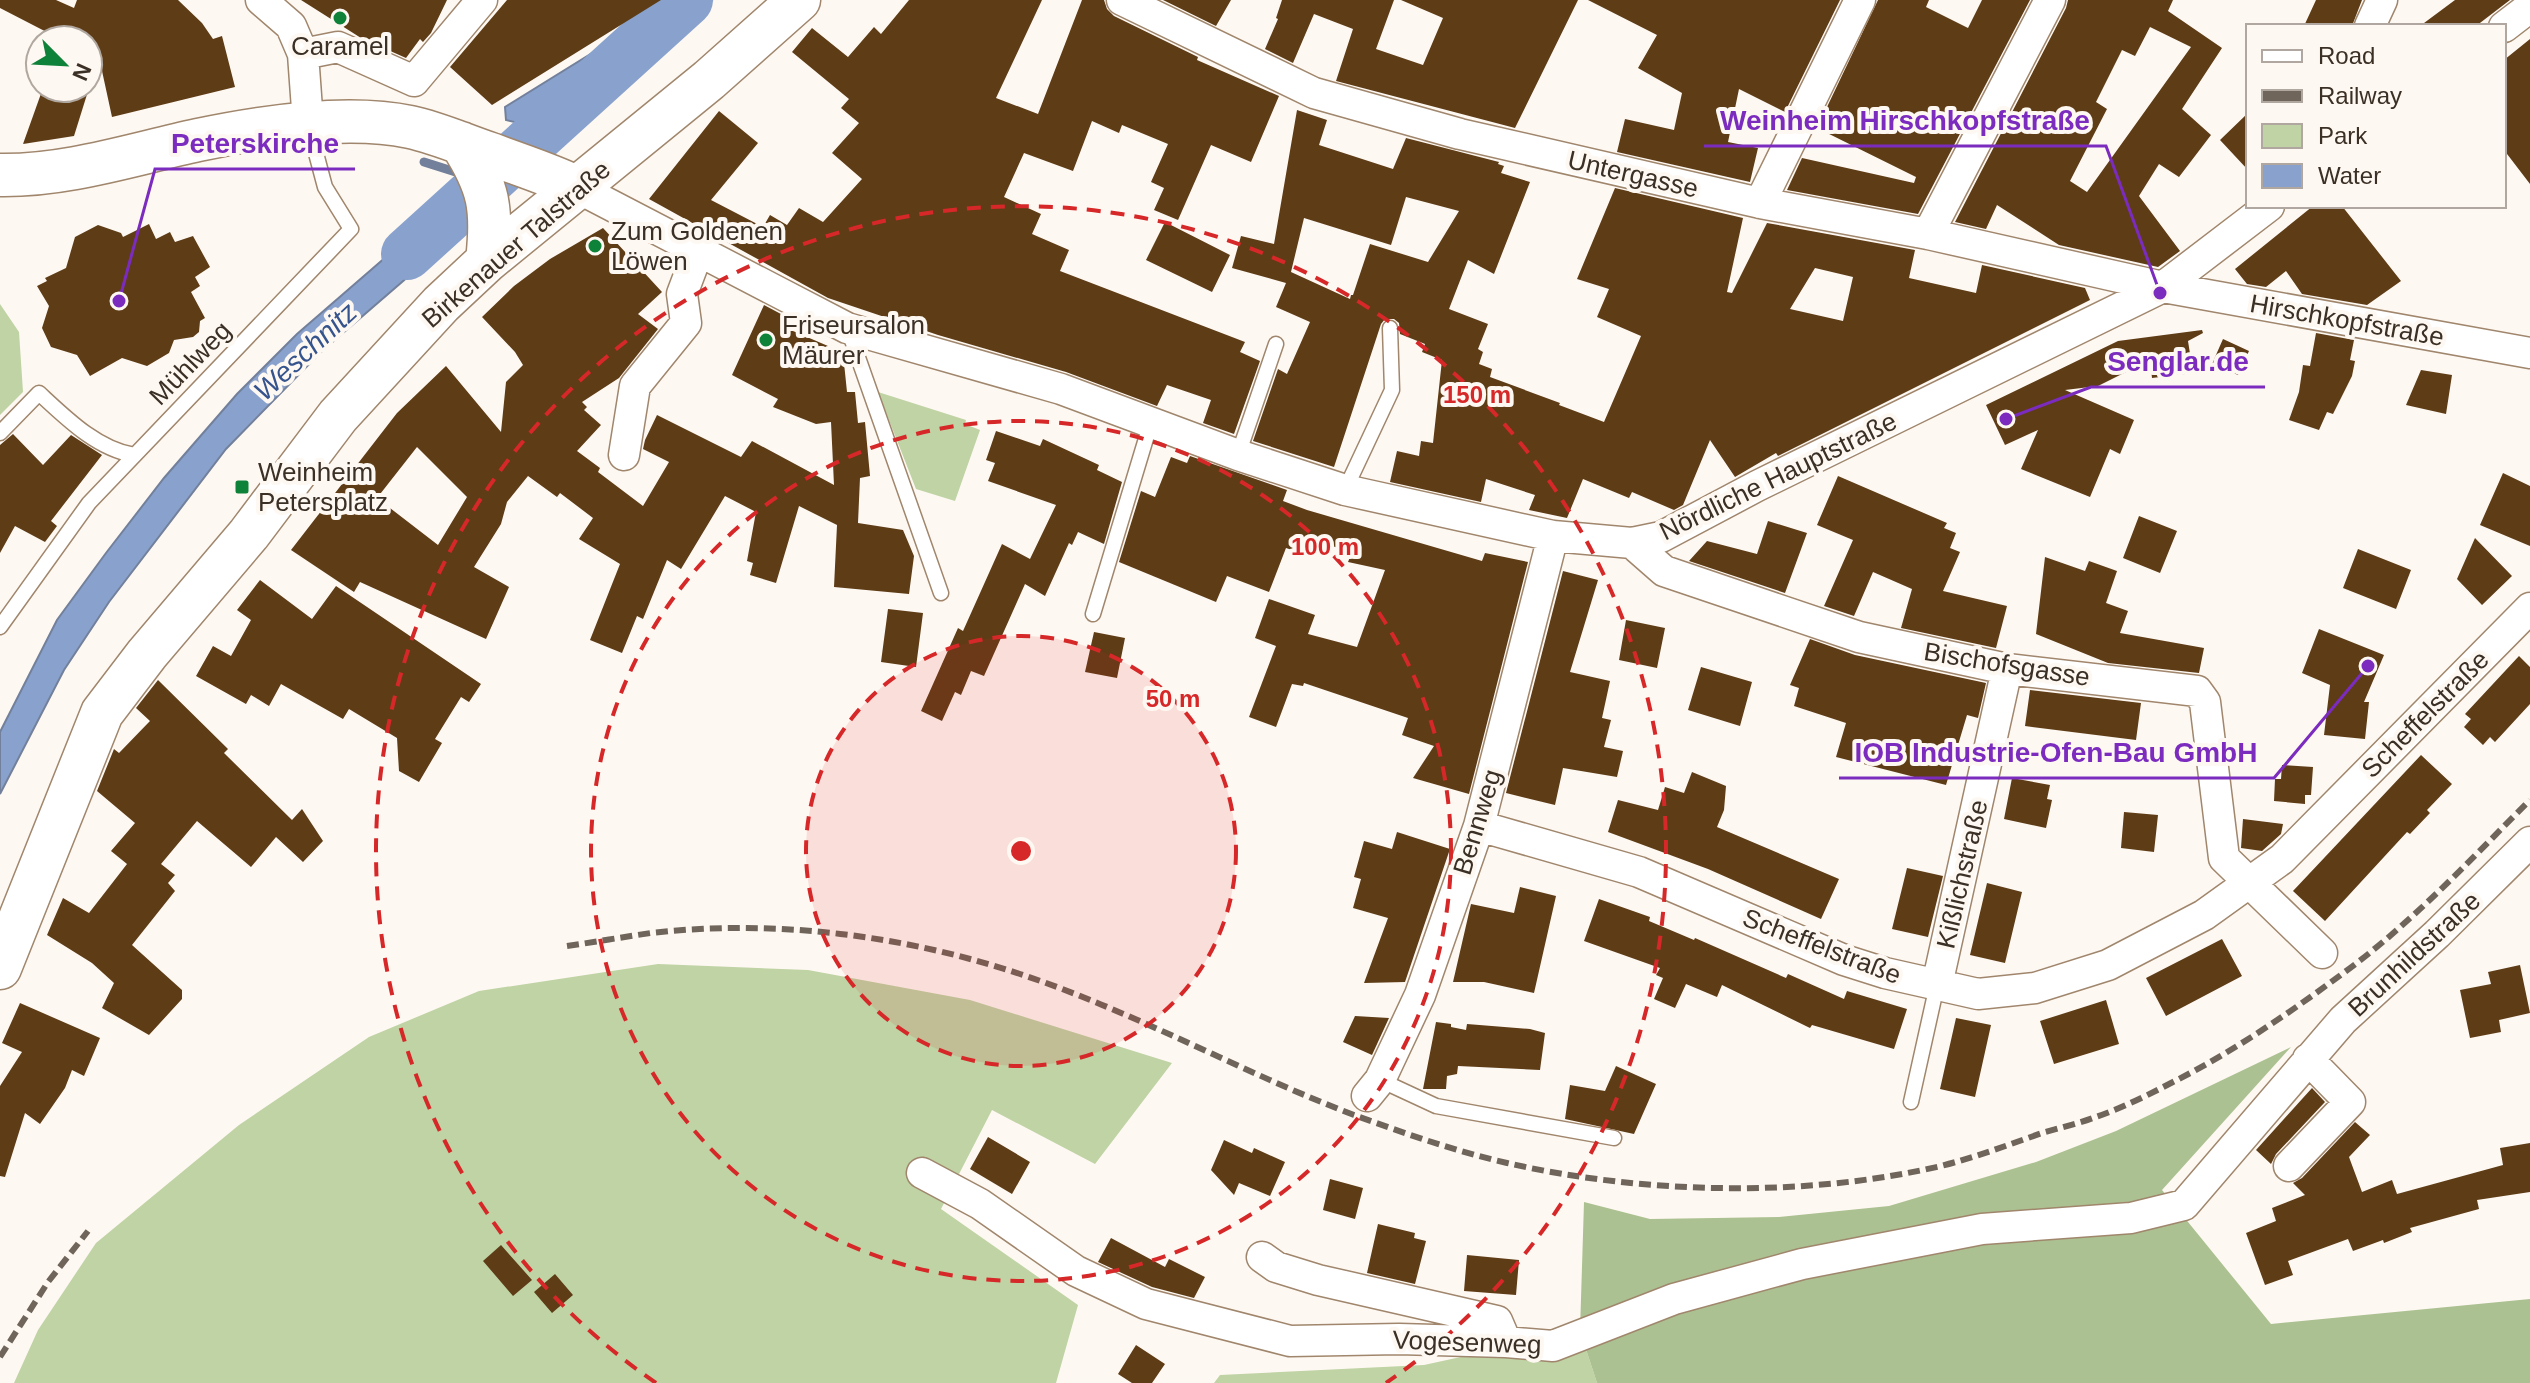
<svg xmlns="http://www.w3.org/2000/svg" width="2530" height="1383" font-family="Arial,sans-serif">
	<rect width="100%" height="100%" fill="#fef8f2"/>
	<path fill="#bfd3a4" d="M0 304 19 332 23 392 0 415Z
		M878 392 966 420 965 424 980 430 955 501 916 489Z
		M658 964 808 970 970 1000 1172 1063 1095 1164 992 1110 941 1209 1078 1305 1056 1383H14L38 1330 96 1243 239 1125 369 1037 479 991Z
		M1580 1331 1597 1383H1214L1220 1375 1424 1365Z"/>
	<path fill="#acc191" d="M2291 1047 2162 1190 2271 1324 2530 1299V1383H1597L1580 1331 1584 1202 1650 1219 1779 1217 1889 1206 2036 1162 2116 1131Z"/>
	<path fill="#89a2cd" stroke="#72809b" stroke-width="2" d="M664 0H712L565 134 506 120 505 107 634 27Z
		M454 198 466 223 461 231 321 352 226 449 109 602 64 670 0 794V732L57 620 106 553 164 478 237 394 297 334Z"/>
	<g fill="none" stroke-linecap="round" stroke-linejoin="round">
		<path stroke="#72809b" stroke-width="9" d="M424 162 462 174"/>
		<path stroke="#89a2cd" stroke-width="52" d="M407 254 687 0"/>
	</g>
	<path fill="#5e3c16" fill-rule="evenodd" d="M0 0H56L74 8 77 0H178L202 23 213 39 222 36 235 87 112 117 99 57 88 53V40H62L0 8Z
		M301 0H447L431 33 423 42 420 39 406 58 361 38Z
		M507 0H661L492 105 450 67Z
		M909 0H1042L996 98 1038 114 1082 0H1104L1107 9 1114 16 1198 57 1197 60 1279 96 1251 162 1211 145 1178 220 1154 210 1164 188 1151 182 1168 144 1122 125 1119 133 1092 121 1073 171 1024 153 1004 197 1041 214 1032 234 1069 250 1060 271 1245 342 1240 352 1260 361 1234 434 1203 423 1211 400 1167 385 1157 406 1066 372 938 335 828 298 649 199 719 111 758 143 711 200 763 227 770 215 787 225 799 208 823 222 862 179 832 153 859 123 841 108 849 99 792 52 812 28 848 57 874 27 881 34Z
		M1163 0H1231L1216 26Z
		M1282 0H1394L1376 49 1423 65 1443 18 1401 0H1578L1515 128 1336 81 1353 29 1314 14 1293 63 1265 49 1278 19 1276 18Z
		M1588 0H1840L1785 112 1739 89 1728 142 1758 148 1750 182 1617 152 1625 119 1674 130 1682 93 1638 68 1657 35Z
		M1878 0H1929L1926 7 1968 28 1982 0H2030L1918 214 1787 190 1802 158 1914 183 1916 177 1817 128Z
		M2068 0H2173L2168 11 2222 48 2182 109 2211 135 2179 177 2159 164 2139 196 2180 251 2158 267 2059 245 1997 205 1986 229 1955 222 2066 8ZM2150 27 2191 47 2087 192 2070 181 2107 109 2096 102 2122 50 2135 56Z
		M2316 0H2362L2352 26H2304Z
		M2455 0H2510L2476 26H2420Z
		M2530 39V184L2504 150V60Z
		M43 88H89L74 136 23 144Z
		M1297 110 1327 120 1319 145 1393 169 1406 138 1499 162 1498 164 1504 166 1501 173 1530 182 1494 274 1468 260 1449 309 1488 324 1478 349 1483 352 1479 364 1492 369 1490 377 1560 403 1559 405 1604 422 1641 336 1597 317 1609 289 1577 279 1615 188 1743 218 1727 292 1732 293 1767 223 1915 250 1909 278 1976 293 1982 265 2085 288 2090 300 1778 456 1776 453 1735 477 1710 440 1683 505 1674 510 1632 492 1629 498 1583 479 1567 518 1529 510 1535 495 1486 479 1481 502 1390 482 1397 451 1419 456 1421 441 1433 443 1442 360 1422 352 1425 344 1400 334 1399 323 1394 319H1385L1381 324 1334 467 1253 441 1278 369 1287 374 1310 322 1276 307 1286 283 1232 268 1241 236 1274 244ZM1406 197 1459 211 1428 262 1370 244 1353 295H1351L1350 299 1291 272 1304 218 1391 245ZM1815 268 1853 277 1843 321 1790 309Z
		M2248 113V170L2220 140Z
		M2313 206H2342L2401 281 2367 305 2302 294 2286 271 2266 287 2247 284 2235 269Z
		M1165 222 1230 255 1212 292 1146 260Z
		M149 224 156 239 170 232 175 242 193 236 210 267 195 277 200 286 191 292 205 318 200 321 199 332 193 337 174 340 169 353 147 366 122 358 90 376 77 355 51 347 42 328 49 306 37 286 47 281 45 278 66 268 75 237 98 225 121 233 123 237Z
		M603 228 662 292 638 314 658 329 619 378 582 402 587 407 584 410 601 425 577 451 600 468 598 472 643 506 669 462 643 449 645 440 657 415 741 457 752 441 834 485 831 422 816 424 773 407 778 399 732 375 764 305 796 322 793 331 828 346 825 365 844 363 847 392H855L858 423 865 422 870 476 860 478 858 523 903 530 914 556 909 594 834 587 837 525 799 506 776 583 750 575 753 563 747 561 756 512 725 496 681 569 667 560 643 619 637 616 622 653 590 640 620 564 579 539 593 518 560 493 557 497 528 476 507 502 501 524 474 567 509 587 486 639 360 582 354 592 291 550 397 413 446 366 501 432 506 382 523 365 515 352 482 317 514 286 550 259ZM417 447 467 497 438 545 377 498Z
		M2202 330 2203 333 2188 341 2193 373 2152 378 2150 360 2098 386 2065 390 2134 420 2120 454 2110 449 2090 497 2021 469 2038 430 2005 445 1986 405 2118 341Z
		M2316 333 2354 340 2350 360 2355 361 2352 376 2333 414 2327 412 2319 430 2289 420 2299 392 2303 365 2310 366Z
		M2223 339 2249 351 2238 375 2212 364Z
		M2421 370 2452 375 2446 414 2406 405Z
		M996 431 1040 446 1043 439 1099 465 1097 470 1122 482 1104 544 1078 532 1072 545 1069 543 1045 596 1025 584 984 676 971 671 961 695 955 692 942 721 921 711 958 628 963 631 1002 544 1030 559 1056 505 988 481 995 463 986 460Z
		M13 434 43 465 71 435 102 455 51 521 57 526 45 542 15 526 0 553V445Z
		M1190 456 1287 490 1283 501 1307 510 1482 561 1485 553 1528 562 1469 794 1413 778 1434 746 1402 735 1408 718 1304 683 1303 686 1292 684 1276 727 1249 717 1276 646 1255 638 1269 599 1315 615 1308 634 1357 647 1385 570 1348 562 1352 552 1298 536 1292 550 1286 548 1269 592 1227 576 1216 602 1119 562 1141 491 1155 497 1171 457 1187 463Z
		M2503 473 2530 486V546L2480 525Z
		M1838 476 1947 523 1944 528 1956 533 1950 548 1960 552 1943 591 2007 606 1996 648 1901 628 1912 589 1873 572 1854 616 1824 606 1853 540 1817 525Z
		M2139 516 2177 531 2160 573 2123 558Z
		M1768 521 1807 533 1785 593 1689 561 1707 541 1757 554Z
		M2475 538 2512 576 2482 605 2457 579Z
		M2358 549 2411 570 2396 609 2343 588Z
		M2045 557 2085 571 2089 561 2117 571 2106 603 2128 611 2120 633 2204 648 2199 673 2108 663 2036 634Z
		M1563 571 1598 580 1570 672 1610 681 1602 718 1611 720 1604 747 1623 751 1617 777 1563 768 1555 805 1506 793Z
		M260 580 312 619 336 586 481 684 469 702 461 697 435 739 442 743 419 782 399 771 397 738 349 709 343 719 281 684 269 706 251 695 246 704 196 676 213 646 231 656 251 620 237 610Z
		M888 609 923 613 916 667 881 662Z
		M1626 620 1665 628 1657 668 1619 660Z
		M2319 629 2384 655 2364 702H2369L2365 739 2324 735 2330 685 2302 673Z
		M1094 632 1125 638 1117 678 1085 672Z
		M1810 639 1855 655 1986 683 1978 718 1967 715 1946 785 1836 757 1846 723 1794 706 1799 688 1790 685Z
		M2519 656 2530 667V704L2495 742 2490 737 2483 745 2464 727 2471 719 2465 714Z
		M1701 667 1752 682 1740 726 1688 710Z
		M158 680 228 749 224 753 292 820 302 809 323 841 303 862 276 837 251 867 197 821 161 864 175 875 168 883 175 891 132 945 182 990V999L149 1035 102 1008 114 983 92 963 47 935 63 898 89 913 127 864 111 851 135 823 97 791 114 749 119 753 150 721 136 708Z
		M2030 690 2141 703 2136 740 2025 726Z
		M2421 755 2452 784 2427 810 2430 813 2410 834 2407 832 2325 921 2293 891Z
		M2282 765 2313 767 2311 795H2305V804L2274 801 2275 779H2281Z
		M1692 772 1726 786 1724 810 1717 827 1839 879 1821 919 1708 869 1608 832 1618 800 1658 810 1665 787 1684 793Z
		M2012 778 2050 785 2047 799 2052 800 2046 828 2004 819Z
		M2124 812 2158 815 2154 852 2121 848Z
		M2243 819 2283 824 2281 834 2262 851 2241 848Z
		M1397 832 1450 849 1405 982 1364 983 1388 918 1353 908 1361 879 1354 877 1364 841 1392 849Z
		M1907 868 1943 876 1928 937 1892 929Z
		M1987 883 2022 892 2005 963 1970 955Z
		M1520 887 1556 896 1534 993 1484 982H1453L1471 904 1514 913Z
		M1599 899 1650 917 1649 921 1694 940 1695 938 1786 978 1788 974 1844 999 1847 991 1907 1009 1894 1049 1812 1025 1810 1028 1722 985 1717 997 1686 984 1675 1008 1654 999 1663 978 1656 975 1660 968 1584 941Z
		M2222 939 2242 976 2166 1016 2146 978Z
		M2520 965 2530 1013 2499 1020 2501 1032 2470 1038 2460 990 2491 984 2488 972Z
		M2106 1000 2119 1044 2054 1064 2040 1021Z
		M20 1003 100 1038 84 1076 72 1070 65 1088 40 1124 25 1113 5 1177 0 1176V1086L22 1052 2 1043Z
		M1355 1016 1389 1018 1372 1055 1343 1042Z
		M1956 1018 1991 1025 1975 1097 1940 1089Z
		M1436 1022 1451 1024V1027L1466 1030 1467 1024 1530 1029 1545 1033 1540 1070 1458 1066 1457 1074 1447 1076 1446 1089H1423Z
		M1616 1066 1656 1084 1634 1134 1565 1119 1570 1085 1605 1091Z
		M2312 1088 2325 1102 2276 1154 2271 1164 2256 1150Z
		M2355 1122 2370 1135 2349 1157 2362 1192 2392 1180 2397 1194 2503 1165 2500 1148 2530 1143V1192L2477 1200 2479 1209 2410 1228 2412 1232 2384 1243 2383 1240 2353 1251 2348 1239 2288 1261 2293 1275 2265 1285 2246 1233 2276 1221 2272 1208 2305 1195 2293 1183 2302 1178Z
		M988 1137 1030 1162 1012 1194 970 1169Z
		M1224 1140 1252 1153 1254 1148 1285 1162 1270 1196 1239 1183 1234 1195 1211 1170Z
		M1330 1179 1363 1188 1355 1219 1323 1210Z
		M1378 1224 1415 1233 1414 1238 1426 1241 1415 1284 1367 1273Z
		M1111 1238 1165 1267 1169 1259 1205 1277 1194 1298 1152 1287 1098 1262Z
		M501 1245 532 1280 513 1296 483 1261Z
		M1467 1255 1519 1260 1516 1295 1464 1291Z
		M555 1274 573 1295 552 1313 534 1292Z
		M1136 1345 1165 1364 1152 1383H1132L1118 1374Z"/>
	<g fill="none" stroke-linecap="round" stroke-linejoin="round">
		<g stroke="#a0866c" stroke-width="17">
			<path id="service" d="M848 329 941 593
				M0 433 39 393C66 418 97 449 134 455
				M1238 455 1276 344
				M1345 490 1392 390 1390 328
				M1093 614 1151 422
				M0 627 89 503 351 229 325 187 309 127
				M1380 1080 1436 1106 1614 1138
				M1911 1102 1937 985"/>
		</g>
		<g stroke="#a0866c" stroke-width="33">
			<path id="minor" d="M261 0 291 26 303 54 308 123
				M1122 0 1314 93 1460 134 1760 203 1928 234 2163 287 2530 353
				M2370 26 2382 0
				M2504 27 2530 7
				M303 54 338 47 414 81
				M414 81 482 0
				M576 187 847 328 1061 389 1238 455 1345 490 1553 536 1632 543 1661 537 1757 486 2163 287 2269 206
				M1760 203 1860 0
				M1928 234 2050 0
				M624 455 635 386 686 323 682 294 699 249
				M1632 543 1664 571 1859 637 2007 669 2197 691 2205 702 2224 858 2322 953
				M1479 826 1639 872 1844 960 1885 973 1978 994 2035 988 2108 965 2204 915 2282 859 2530 608
				M1937 985 2007 669
				M1367 1096 1380 1080 1420 995 1479 826 1553 536
				M2289 1166 2350 1102 2308 1059
				M922 1173 980 1204 1076 1271 1146 1304 1290 1341 1399 1339 1506 1342 1553 1346 1674 1299 1802 1264 1982 1229 2131 1218 2184 1205 2343 1020 2437 934 2530 842
				M1262 1257 1276 1267 1318 1280 1497 1321 1506 1342"/>
		</g>
		<g stroke="#a0866c" stroke-width="45">
			<path id="secondary" d="M461 143C489 187 493 209 487 261
				M0 175C67 176 133 154 198 140 260 127 348 114 410 127 438 133 464 145 491 154 520 165 549 174 576 187
				M0 968 102 713 147 654 249 534 338 416 441 304 487 261 709 80 799 0"/>
		</g>
		<use href="#service" stroke="#fff" stroke-width="14"/>
		<use href="#minor" stroke="#fff" stroke-width="30"/>
		<use href="#secondary" stroke="#fff" stroke-width="42"/>
		<path stroke="#6f655b" stroke-width="6" stroke-dasharray="12 6" stroke-linecap="butt" d="M567 946C595 942 623 937 651 933 774 919 903 935 1020 974 1135 1012 1241 1072 1354 1115 1404 1133 1454 1151 1507 1163 1643 1194 1804 1198 1941 1166 1976 1157 2008 1145 2042 1133 2059 1128 2077 1124 2093 1118 2120 1109 2146 1096 2171 1083 2231 1053 2288 1014 2342 974 2411 924 2470 860 2530 800
			M0 1357 48 1282 88 1231"/>
	</g>
	<circle cx="1021" cy="851" r="215" fill="#d62828" fill-opacity=".12"/>
	<g fill="none" stroke="#d62828" stroke-width="4" stroke-dasharray="14 10">
		<circle cx="1021" cy="851" r="215"/>
		<circle cx="1021" cy="851" r="430"/>
		<path d="M656 1383A645 645 0 1 1 1386 1383"/>
	</g>
	<g fill="#0f8239" stroke="#fef8f2" stroke-width="3">
		<circle cx="340" cy="18" r="8"/>
		<circle cx="595" cy="246" r="8"/>
		<circle cx="766" cy="340" r="8"/>
		<rect x="234" y="479" width="16" height="16" rx="4"/>
	</g>
	<g text-anchor="middle" stroke-width="8" stroke-linejoin="round" paint-order="stroke">
		<g font-size="26" fill="#3b3025" stroke="#fef8f2" text-anchor="start">
			<text x="340" y="55" text-anchor="middle">Caramel</text>
			<text x="611" y="240">Zum Goldenen<tspan x="611" dy="30">Löwen</tspan></text>
			<text x="782" y="334">Friseursalon<tspan x="782" dy="30">Mäurer</tspan></text>
			<text x="258" y="481">Weinheim<tspan x="258" dy="30">Petersplatz</tspan></text>
		</g>
		<g font-size="26" fill="#3b3025" stroke="#fef8f2">
			<text transform="translate(1633 174) rotate(13)" y="9">Untergasse</text>
			<text transform="translate(516 244) rotate(-41)" y="9">Birkenauer Talstraße</text>
			<text transform="translate(2347 320) rotate(10)" y="9">Hirschkopfstraße</text>
			<text transform="translate(190 363) rotate(-46)" y="9">Mühlweg</text>
			<text transform="translate(1778 476) rotate(-26)" y="9">Nördliche Hauptstraße</text>
			<text transform="translate(2007 664) rotate(9)" y="9">Bischofsgasse</text>
			<text transform="translate(2425 714) rotate(-45)" y="9">Scheffelstraße</text>
			<text transform="translate(1477 822) rotate(-73)" y="9">Bennweg</text>
			<text transform="translate(1962 874) rotate(-77)" y="9">Kißlichstraße</text>
			<text transform="translate(1822 946) rotate(21)" y="9">Scheffelstraße</text>
			<text transform="translate(2414 954) rotate(-43)" y="9">Brunhildstraße</text>
			<text transform="translate(1467 1342) rotate(2)" y="9">Vogesenweg</text>
		</g>
		<g font-size="28" font-style="italic" fill="#35538c" stroke="#fef8f2">
			<text transform="translate(305 351) rotate(-43)" y="10">Weschnitz</text>
		</g>
	</g>
	<circle cx="1021" cy="851" r="12" fill="#d62828" stroke="#fef8f2" stroke-width="4"/>
	<g font-size="24" text-anchor="middle" font-weight="bold" fill="#d62828" stroke="#fef8f2" stroke-width="8" stroke-linejoin="round" paint-order="stroke">
		<text x="1477" y="403">150 m</text>
		<text x="1325" y="555">100 m</text>
		<text x="1173" y="707">50 m</text>
	</g>
	<path fill="none" stroke="#7b2cbf" stroke-width="3" d="M2160 293L2106 146H1704M119 301L155 169H355M2006 419L2091 387H2265M2368 666L2274 778H1839"/>
	<g fill="#7b2cbf" stroke="#fef8f2" stroke-width="3">
		<circle cx="2160" cy="293" r="8"/>
		<circle cx="119" cy="301" r="8"/>
		<circle cx="2006" cy="419" r="8"/>
		<circle cx="2368" cy="666" r="8"/>
	</g>
	<g font-size="28" text-anchor="middle" font-weight="bold" fill="#7b2cbf" stroke="#fef8f2" stroke-width="8" stroke-linejoin="round" paint-order="stroke">
		<text x="1905" y="130">Weinheim Hirschkopfstraße</text>
		<text x="255" y="153">Peterskirche</text>
		<text x="2178" y="371">Senglar.de</text>
		<text x="2056" y="762">IOB Industrie-Ofen-Bau GmbH</text>
	</g>
	<rect x="2246" y="24" width="260" height="184" fill="#fef8f2" stroke="#b0a8a0" stroke-width="2"/>
	<rect x="2262" y="50" width="40" height="12" fill="#ffffff" stroke="#b0a8a0" stroke-width="2"/>
	<text x="2318" y="64" font-size="24" fill="#3b3025">Road</text>
	<rect x="2262" y="90" width="40" height="12" fill="#6f655b" stroke="#b0a8a0" stroke-width="2"/>
	<text x="2318" y="104" font-size="24" fill="#3b3025">Railway</text>
	<rect x="2262" y="124" width="40" height="24" fill="#bfd3a4" stroke="#b0a8a0" stroke-width="2"/>
	<text x="2318" y="144" font-size="24" fill="#3b3025">Park</text>
	<rect x="2262" y="164" width="40" height="24" fill="#89a2cd" stroke="#b0a8a0" stroke-width="2"/>
	<text x="2318" y="184" font-size="24" fill="#3b3025">Water</text>
	<g transform="translate(64 64) rotate(114)"><circle r="38" fill="#fef8f2" stroke="#b0a8a0" stroke-width="2"/>
	<path d="M0-6L14 30L0 20L-14 30Z" fill="#0f8239"/>
	<text y="-12" font-size="22" font-weight="bold" text-anchor="middle" fill="#3b3025">N</text>
	</g>
</svg>
